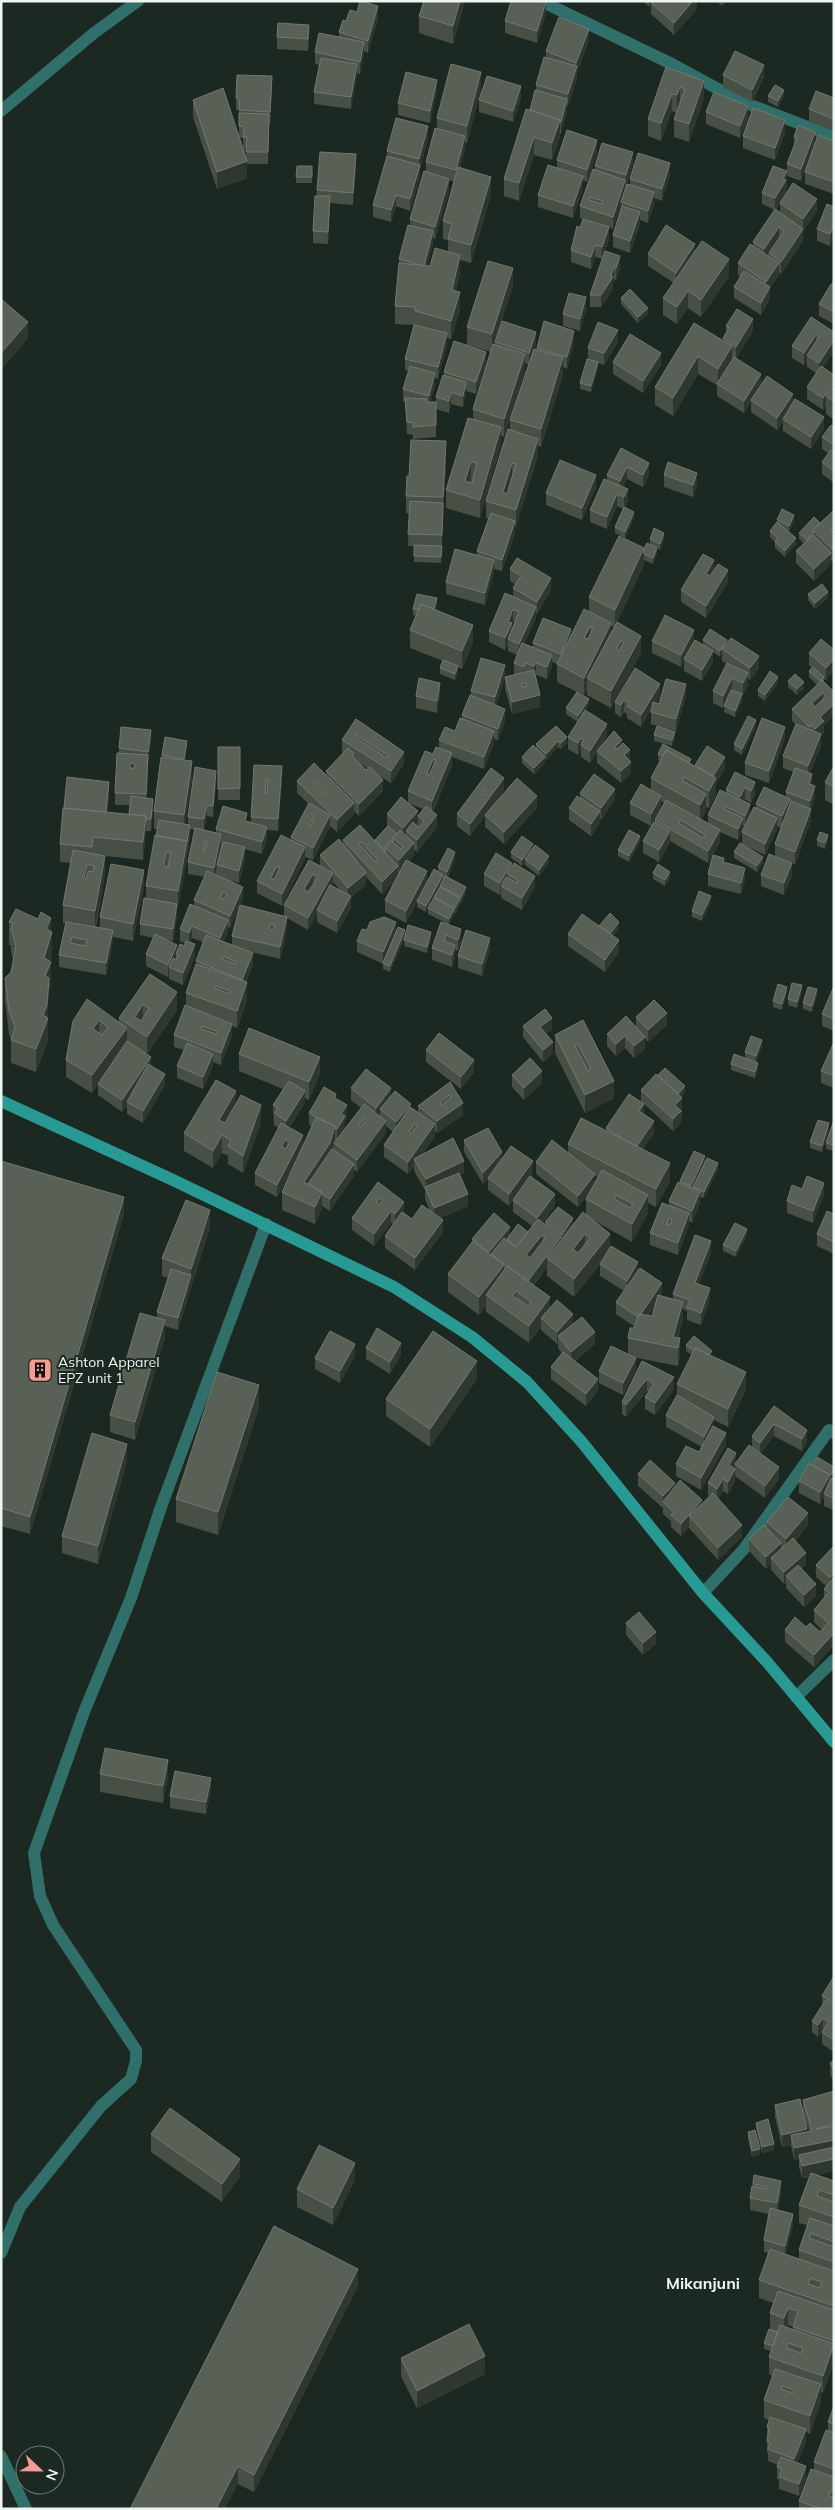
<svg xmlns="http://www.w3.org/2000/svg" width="835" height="2510" font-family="Mulish,sans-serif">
	<rect width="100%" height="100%" fill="#1c2822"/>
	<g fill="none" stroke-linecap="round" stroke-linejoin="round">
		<path stroke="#316f6b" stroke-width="12" d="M541 1 672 64 740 101 834 137
			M1 111 94 33 138 1
			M703 1593 744 1549 829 1430 834 1433
			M796 1697 834 1660
			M1 2253 20 2207 101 2106 131 2079 136 2061V2050L53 1925 40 1896 34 1853 84 1712 131 1598 161 1507 266 1224
			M1 2456 26 2509"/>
		<path stroke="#299993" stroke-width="12" d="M1 1101 173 1180 394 1287 472 1337 527 1382 581 1441 703 1593 767 1662 834 1742"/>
	</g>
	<path fill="#484f44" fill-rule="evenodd" d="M424 1H465L453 44 419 33V16Z
		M643 1H697V9L674 35 651 14V5L649 7Z
		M717 1H727L722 6Z
		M546 13 537 43 505 33V21Z
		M378 18 368 53 364 51 360 74 357 73 351 109 314 104V92L319 65 315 64V52L339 37V32L346 21Z
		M277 37H309L308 51 277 49Z
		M589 40 577 73V78L568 106H567V111L561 134H560V137L552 160 534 155 519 201 504 196V179L530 110 536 90V85L546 57V51Z
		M666 67 704 98 689 142 674 137V119L677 113 672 111 661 141 648 136V119Z
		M723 75 764 77 752 102 723 87Z
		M272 88 270 124H269L268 164H247V178L217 189 193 117V100L239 135V110H236V98ZM240 138H243V149ZM244 149H246V157Z
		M481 89 467 143H465V148L460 168 491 194 471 263 460 260V273L456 291 460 310 451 339 447 338V345L438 379 435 378V385L430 402H436V397L444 376V372L486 364 476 394 466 391V394L463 407 451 404 449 413 436 409V437L413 439V435L407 434 405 402 403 401V389L408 371 405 370V359L414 325 395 324V306L399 269V259L410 225V219L426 172V162L437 129V118ZM449 180 454 182 443 221V239L448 240V252L430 266H427L433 243V238L435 239 449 191Z
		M437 92 430 123 398 115V103Z
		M768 96H784L778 107 768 102Z
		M521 98 513 122 479 112V100Z
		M834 98V131L809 121V109Z
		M706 112 748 118 740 138 706 124Z
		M785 132 775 160 743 148V136Z
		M794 137 815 143 834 141V194L805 184V172L810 156 801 181 787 176V164L794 146Z
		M428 138 420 169V177L410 211 396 206 391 222 373 217V205L387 156V151Z
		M597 152 587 182 583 180V188L573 218 538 207V195L557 168V160Z
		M633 164 626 187H625V191L630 185V179L670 175 662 201 654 198V204L648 223 640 220V224L630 253 613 247V235L621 208V203L613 229 609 227V239L602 259 595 257 591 269 571 262V250L583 219 580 218V206L595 170V166Z
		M297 166H312V183H296Z
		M356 166 353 205 330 203 328 244 313 243V231L317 190Z
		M787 183 786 192 776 210 780 212V203L817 211 803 231V241L781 274 779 272V275L770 287V299L761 315 734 298V287L740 277 738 275V263L753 246V242L775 210 762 204V193Z
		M834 207V235L830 246 817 241V229Z
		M605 251 620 268 616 280 614 279 613 283V289L601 307H590V295Z
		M695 252 729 277 701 317 688 308 677 324 663 315V298L674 283 648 266V254Z
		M834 278V324L819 316V304L832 285V282Z
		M513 286 494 344 495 345V342L536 344 529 365 525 363V371L504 437 501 436V445L480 518 446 508V490L473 419V409L491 352 467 345V327Z
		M621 298 648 314 638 323 621 304Z
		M586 309 580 331 563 326V314Z
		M811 317 834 332 823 368 834 375V420L826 414V406L823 410 807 399V387L816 373 807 367V360L804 365 792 358V346Z
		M694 323 723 341V338L726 333V326L753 331 736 358 761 384 793 401 824 429 811 449 783 431V422L777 430 751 412V402L744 413 717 396V385L698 374 673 416 655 405V387Z
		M574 342 567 369 563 367V375L541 447 538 446V456L515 528V533L502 571 494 569V572L485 605 446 594V582L477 555V551L488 519 486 518V501L510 430V420L537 350V348Z
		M618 342 604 365 598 363V368L591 392 580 389V383L588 359V348Z
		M613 362 661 365 643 393 613 374Z
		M834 427V483L822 474V462L829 454 822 449V437Z
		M621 448 649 475 643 487 627 479 623 487 628 501 625 507 634 518 625 538 615 533V527L624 509 617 506 607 529 590 522V510L607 480V475Z
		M446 459 441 563 414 562V546H408L409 513H406V496L409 476Z
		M664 475 697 484 693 497 664 487Z
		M596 487 582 520 546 505V493Z
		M834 510V562H833L831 560V564L814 581 796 563V551L804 544 799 539V533L820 523Z
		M777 520 794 521 789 532 786 530 796 544 785 557 775 548V542L770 537V531L777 522Z
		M650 539H664L660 550 657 548V554L653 564 644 560V565L617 622 641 653 611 708 587 695V690L584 695 578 692 589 705 585 711 607 736 600 748 622 744 630 761 631 774 621 783 597 763V753L590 763 581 757V750L578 755 568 749V737L578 722 566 714V708L577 692 557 682V664L552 662V666L547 679 536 675 535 676 540 707 512 714 505 689V677L514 675V663L517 655 508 651V645L505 650 489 642V631L513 597V588L515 584 510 581V569L551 590 537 614 536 613V618L524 644 533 647V643L571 635 589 612V597L644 548 650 545ZM513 621 515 622 512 630V624ZM611 626 614 627 611 632Z
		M714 569 728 582 706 618 681 602V590Z
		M808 594 828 598 815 609 808 600Z
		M437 604 435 610 473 643 462 669 458 667V672L455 680 440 674V668L443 661 410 648V630L416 616 413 615V609Z
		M703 640 727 643 759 668 750 680 748 678V685L743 695H742V700L735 717 724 712 725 705 723 708 713 703V691L727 664 722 661V653L720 657 713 652V662L702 681 684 671V660L681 667 652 653V641H694L703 645Z
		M834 650V671L826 680 824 679V682L834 692V716L824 725V733L821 736V746L810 773 815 798 811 809V821L795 864 775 856V844L781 828 777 826V830L765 855 745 846 763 863 757 872 734 858V852L742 844V832L744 827 743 826V829L738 840 720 832V842L708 863 670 841V842L659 862 643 853V841L655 823V820L664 803 661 801V808L651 826 630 815V803L651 790V778L660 761 658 760V754L691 764 695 766 725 769 716 783V795L709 808 706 807V811L701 820 708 824V815L726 793V790L735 772 755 794 751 803 745 799 744 801 750 815 756 808V804L786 797V792L793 772 783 768V756L796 725 792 721V709L817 685 809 677V671L812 668 809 665V653Z
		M505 676 496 706 505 721 498 740 494 739V743L484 769 452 757V765L433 812 437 827 417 852 414 850V855L409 861 427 882 438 872V867L455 858 448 877 466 893 455 914 454 913V915L449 924 461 941 458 951 455 950V957L452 967 432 960V948L446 923 428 914V908L426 912 417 907V902L406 923 385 912V900L395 881 382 894 366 877V885L351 897V908L337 933 317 922V914L308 930 287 918V929L280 959 247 951 253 965 246 982 247 1000 237 1028 232 1026V1036L221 1065 213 1062V1066L203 1089 177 1078V1066L184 1050 174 1047V1035L186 1006V993L196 967V961L203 942 192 938 190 943 195 956 183 985 169 979V974L168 977 146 966V954L154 938 140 935V924L146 898V886L158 829H154V811L162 755 187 747 184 760 192 778 185 825H188V817L216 782 213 817 207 816 204 830 216 833V829L247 821 251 822 254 765 282 778 278 831 267 830V839L262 854 245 849V859L239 883 226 880 243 899 240 905 284 916V905L320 866V855L343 845V840H375L387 826V814L408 803V791L433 754 439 748V740L455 731 462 719V715L471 696V691ZM408 803 423 809 418 816ZM190 829 195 830 188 862V874L205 877 194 900V906L180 929V941L185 943 184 946 177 951 167 940 173 941 177 916V908L187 858 190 837ZM333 882 340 890 332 886ZM239 908 232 936V945L223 942 228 932V927L230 928Z
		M788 681 804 688 797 695 788 687Z
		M778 683 765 701 758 696V690Z
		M440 695 437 713 416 708V696Z
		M660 696 656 703 659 704 686 696 676 731 651 724V710L641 727 627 718V714L624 712 621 717 615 713V702Z
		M356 719 404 764 391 783 378 775 383 791 359 816 354 811V814L337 832 330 826 313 860 305 857V859L282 906 257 893V881L291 840V837L309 804 297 793V781L326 775V771L343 753 342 752V740ZM358 762 368 769 366 770Z
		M556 726 567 743 561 749 558 747 546 760 545 758V763L534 774 522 763V757L536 749V744Z
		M756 726 742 755 734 750V744Z
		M654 735 675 738 672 746 654 741Z
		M785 738 769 783 745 775V763Z
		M151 742 148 764 147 798 153 810 151 831H146L143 860 105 856V873L96 927 100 928V917L144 888 133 941 113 937V942L106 975 59 967V955L66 923H63V905L71 863 60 862V844L109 794 107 812 129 814 130 805H115V793L119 748ZM130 764H135V766H130Z
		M218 747H240V800H218Z
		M834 766V805L825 800V782Z
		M491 768 504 790 490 809 537 808 504 844 485 827V816L470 836 457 826V814Z
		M580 793 615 800 601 820 600 819V823L591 836 569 820V808L580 798Z
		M817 840 828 841 825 849 817 846Z
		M640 842 629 862 618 856V850Z
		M511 852 549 862 539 876 525 865V862L522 866 511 858Z
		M724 862 745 880 741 894 708 886V874Z
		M512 866 535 887 522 910 501 898V894L500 895 484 886V874Z
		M653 873 670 878 665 886 653 879Z
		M761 875H792L784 895 761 886Z
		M711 902 702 921 692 917V911Z
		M9 922 51 931 52 955 50 961 51 985 49 991 47 1018 48 1041 36 1072 11 1063V1039L9 1034 5 1001V978L11 972 13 960 11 951V945H9Z
		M599 926 619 928 613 936 619 952 605 972 568 946V934Z
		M367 930 396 931 405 935 431 938 427 953 404 946 405 937 390 972 383 969V964L357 952V941Z
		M490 950 482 976 458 968V956Z
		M150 974 177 1010 147 1054 151 1065 165 1085 143 1123 127 1114V1105L122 1112 98 1095V1084L92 1093 66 1077V1060L87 999 119 1023V1018Z
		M834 986V1031L822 1026V1014Z
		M802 991 797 1008 788 1005V999Z
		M787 993 782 1010 773 1007V1001Z
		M817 995 812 1012 803 1009V1003Z
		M636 1017 667 1025 648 1042 645 1038V1049L634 1058 625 1048 616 1056 607 1046V1034L636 1027Z
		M583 1020 614 1098 585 1113 555 1053V1035Z
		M523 1026 552 1029 546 1034 553 1054 543 1062 523 1037Z
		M834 1042V1088L821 1083V1071Z
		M762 1046 756 1062 758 1069 755 1078 731 1070V1064L745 1058V1052Z
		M426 1050 474 1072 461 1089 426 1062Z
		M239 1054 320 1074 309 1100 305 1098V1103L289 1128 303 1145 312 1126 309 1125V1113L336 1099 347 1117 345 1121V1128L341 1135 361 1108 351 1100V1088L391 1095 418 1112V1106L450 1082 463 1115 437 1133 435 1131V1136L422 1155 464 1173 460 1175 468 1206 440 1218 443 1232 415 1270 385 1248V1236L393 1224 391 1223 374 1246 352 1230V1218L378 1182 404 1213 412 1219 430 1211 425 1199V1190L414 1171V1166L408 1174 384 1157V1145L393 1132 386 1126V1133L357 1172 354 1170V1176L330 1211 322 1206V1209L315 1224 282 1210V1192L299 1156 277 1197 255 1185V1173L279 1128 274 1125 273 1105 283 1089 239 1071Z
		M512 1075 542 1083 524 1100 512 1087Z
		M658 1075 685 1092 681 1097 682 1110 681 1123 673 1131 641 1101V1090Z
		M236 1105 261 1123 243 1173 228 1164V1156L222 1153 213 1168 184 1151V1133Z
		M644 1114 654 1133 643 1149 670 1181 656 1207 648 1203V1213L632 1242 591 1219 610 1249 638 1270 662 1295 661 1296 673 1299V1294L711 1253 699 1284 710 1300 701 1325 687 1320V1311L683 1309V1319L678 1338 680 1356 678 1366 632 1357 636 1370 623 1395 599 1383V1371L628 1354V1338L635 1327 616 1314V1302L624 1291 600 1276V1264L601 1263 574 1297 547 1276V1267L534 1285 550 1308 573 1324 595 1344 575 1361 598 1391 586 1406 551 1379V1367L562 1353 558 1348V1343L557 1344 541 1330V1327L529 1343 486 1312V1306L479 1315 448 1292V1274L472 1242V1239L528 1232 532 1226 513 1212V1201L509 1206 488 1190V1179L483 1184 464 1152V1140L533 1173 531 1176 555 1206 542 1223 545 1225V1222L573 1224 586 1215V1199L588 1195 578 1207 536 1174V1162L568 1153V1144L606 1131V1128ZM595 1176 598 1177 595 1182ZM655 1305 652 1316H648Z
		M834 1120V1151L826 1149V1143Z
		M829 1129 822 1152 810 1148V1142Z
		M1 1161 124 1214 30 1534 1 1526Z
		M705 1162 718 1169 704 1198 700 1197V1203L692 1223 689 1221V1225L678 1255 650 1245V1233L669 1206V1201L680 1183V1181Z
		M802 1189 824 1194 813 1223 787 1213V1201Z
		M834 1214V1254L817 1246V1234Z
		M210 1227 178 1330 165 1326V1337L135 1440 110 1432V1415L157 1318V1312L168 1278 162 1276V1258Z
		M747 1235 736 1257 723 1251V1245Z
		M686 1345 712 1356 746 1390 728 1427 714 1420V1427L726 1445 701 1490 676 1476V1464L699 1452 702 1447 666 1427V1415L677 1396V1384L692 1355 686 1351Z
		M366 1348 401 1355 390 1374 366 1359Z
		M355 1356 340 1383 315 1369V1358Z
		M642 1361 674 1389 655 1415 645 1409V1397L649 1392 647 1391 626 1417 622 1414V1402Z
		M477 1379 430 1447 386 1416V1399Z
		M774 1406 807 1442 802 1451 774 1436 760 1454 779 1479 765 1498 735 1476V1481L728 1494 723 1491 718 1499 742 1537 718 1560 689 1528V1527L681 1536 671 1527V1521L663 1514V1507V1508L638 1486V1474L675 1487 702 1504 710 1496 708 1495V1483L736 1462 752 1448V1436Z
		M259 1407 218 1535 176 1522V1499Z
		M817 1457 832 1478 834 1479 833 1510 824 1506V1497L820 1504 799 1493V1481L812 1465Z
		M127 1461 98 1564 62 1553V1536Z
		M767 1522 808 1525 795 1541 806 1565 801 1568 816 1596 804 1607 786 1588V1583L784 1584 771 1570V1564L766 1569 749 1551V1539L767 1528Z
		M834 1546V1645L814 1667 785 1642V1630L806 1627 820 1632 822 1630 814 1622V1610L824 1598V1589L826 1586 816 1577V1565Z
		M626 1623 656 1644 643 1655 626 1635Z
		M100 1774 168 1777 163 1803 100 1792Z
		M211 1789 206 1814 170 1808V1796Z
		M834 1976V2052L822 2044V2032L823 2030 818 2037 812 2032V2021L822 2005V1996Z
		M834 2060V2082L830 2075V2063Z
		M834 2091V2171L817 2175 834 2181V2362L823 2393 821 2392V2402L810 2434 806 2432V2441L797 2463 806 2478 799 2496 779 2489V2480L777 2479V2467L778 2465 768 2461V2453H767V2427L769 2420 764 2418V2400L773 2376 769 2374V2357L771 2351 764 2349V2343L770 2329V2313L773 2303 759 2298V2280L768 2253 764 2252V2240L769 2214 750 2210V2198L754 2175 781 2193 778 2210 793 2226 785 2254 799 2259V2250L807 2225 799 2223V2205L809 2177 802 2178 799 2167V2159L794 2160 791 2145 782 2147 775 2117V2105L807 2132 809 2131 803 2112V2100ZM788 2325 793 2327V2329L787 2327Z
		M756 2123 774 2150 762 2153 756 2129Z
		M748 2132 760 2155 752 2157 748 2138Z
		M151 2134 240 2176 222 2202 151 2152Z
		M355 2180 333 2225 297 2207V2189Z
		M358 2286 254 2492 238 2484 130 2509Z
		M401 2358 485 2374 417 2408 401 2376Z
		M834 2406V2509H799V2501L814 2470V2462L828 2430V2422Z"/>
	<path fill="#2f382f" d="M460 1H465L453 44V26Z
		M649 1H654L651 3V5L649 7Z
		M693 1H697V9L674 35V23Z
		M722 1H727L722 6Z
		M546 2V13L537 43V31Z
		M378 6V18L368 53V41Z
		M589 29V40L577 73V78L568 106V94L576 68V63Z
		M364 42V54L360 74V62Z
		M357 64V76L351 109V97Z
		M764 65V77L752 102V90Z
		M481 72V89L467 143V126Z
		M437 80V92L430 123V111Z
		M704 81V98L689 142V124Z
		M521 86V98L513 122V111Z
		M680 87V105L677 113V95Z
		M784 90V96L778 107V101Z
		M672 94V111L661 141V123Z
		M567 99V111L561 134V122Z
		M748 106V118L740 138V126Z
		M560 120V137L552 160V143Z
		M785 120V132L775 160V148Z
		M428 126V138L420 169V177L410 211V199L419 166V159Z
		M815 132V143L801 181V169Z
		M465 136V148L456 182V170Z
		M534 137V155L519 201V183Z
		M597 140V152L587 182V170Z
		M633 152V164L626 187V175Z
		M356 154V166L353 205V193Z
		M247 161V178L217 189V172Z
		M670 163V175L662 201V189Z
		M787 171 786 192 775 210V198Z
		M583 176V188L573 218V206Z
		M491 177V194L471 263V245Z
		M449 179V191L435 239V227Z
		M625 180V192L613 229V217Z
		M654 192V204L648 223V211Z
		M396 195V206L391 222V210Z
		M330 196V208L328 244V232Z
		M817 199V211L803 231V241L781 274V262L803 229V219Z
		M640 212V224L630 253V241Z
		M834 224V235L830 246V234Z
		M609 227V239L602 259V247Z
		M779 227V239L764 261V249Z
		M433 231V243L424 277V266Z
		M695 244V256L676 285V273Z
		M595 245V257L591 269V257Z
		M460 255V273L452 307V290Z
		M620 256V268L616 280V268Z
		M729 259V277L701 317V300Z
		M779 263V275L766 294V282Z
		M614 267V279L613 283V289L601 307V295Z
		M513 268V286L492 352V334Z
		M770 287V299L761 315V303Z
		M688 291V308L677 324V307Z
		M460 292V310L451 339V321Z
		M586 297V309L580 331V319Z
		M648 308V314L638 323V317Z
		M753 319V331L736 359V347Z
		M28 322V339L1 370V353Z
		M618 330V342L604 365V353Z
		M574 331V342L567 369V357Z
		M536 332V344L529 365V353Z
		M447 333V345L438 379V367Z
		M816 335V347L807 355V360L804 365V353Z
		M834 340V352L819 375V363Z
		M732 346V364L718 386V369Z
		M486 352V364L476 394V382Z
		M661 353V365L643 393V381Z
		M525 354V371L504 437V419Z
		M698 356V374L673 416V398Z
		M563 357V375L541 447V429Z
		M598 362V368L591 392V386Z
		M435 373V385L429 408V396Z
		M761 374V386L751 400V402L744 413V401Z
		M466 382V394L463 407V396Z
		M834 383V395L826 396V406L823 410V398Z
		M451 392V404L449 413V401Z
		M793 394V406L783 419V422L777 430V418Z
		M824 417V429L811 449V437Z
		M501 427V445L480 518V500Z
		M538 439V456L516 528V510Z
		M446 441V459L442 547V535Z
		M471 461V479L466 496 465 481Z
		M512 463V481L504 506 503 492Z
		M649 463V475L643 487V475Z
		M627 467V479L620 493V481Z
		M697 473V484L693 497V485Z
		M596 475V487L582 520V508Z
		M628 489V501L624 509V497Z
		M617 494V506L607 529V517Z
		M634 512V518L625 538V532Z
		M794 515V521L789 532V526Z
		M515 521V533L502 571V560Z
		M664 533V539L660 550V544Z
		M796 538V544L785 557V551Z
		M644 548V565L615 627V610Z
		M657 548V554L653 564V558Z
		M831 553V564L814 581V569Z
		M494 560V572L485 605V593Z
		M714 560V572L706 586V574Z
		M728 570V582L706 618V606Z
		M551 578V590L537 614V602Z
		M828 592V598L815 609V603Z
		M437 598V604L433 620V614Z
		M536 607V618L519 656V644Z
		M513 609V621L512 624V635L508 639V645L505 650V638L508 622Z
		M611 623V640L587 678V690L584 695V678Z
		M473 625V643L462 669V651Z
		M590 627V644L584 638Z
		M571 629V641L561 654Z
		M694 630V641L681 667V655Z
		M641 636V653L611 708V691Z
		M727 640V646L722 649V653L720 657V651Z
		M713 651V662L702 681V670Z
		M552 655V666L547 679V667Z
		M759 656V668L750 680V668Z
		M834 659V671L826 680V668Z
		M536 663V675L534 678V666Z
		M505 665V676L495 709V697Z
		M458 666V672L455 680V674Z
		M748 673V685L743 695V683Z
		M778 677V683L765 701V695Z
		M732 678V690L723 708V696Z
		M804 682V688L797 695V689Z
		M440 683V695L437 713V701Z
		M660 684V696L641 727V715Z
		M686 684V696L676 731V719Z
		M823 693V704L812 715V703Z
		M742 694V700L735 717V711Z
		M540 695V707L512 714V702Z
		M589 699V705L578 722V716Z
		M624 700V712L621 717V705Z
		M834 704V716L824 725V733L821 736V746L808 778V766L815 741V729L820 717Z
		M505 709V721L498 740V729Z
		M756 720V726L742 755V749Z
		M607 724V736L597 752V751V753L590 763V751Z
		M785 727V738L769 783V771Z
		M151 730V742L148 764V752Z
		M494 731V743L484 769V757Z
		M675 732V738L672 746V740Z
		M567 737V743L561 749V743Z
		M581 738V750L578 755V743Z
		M622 740V752L615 747Z
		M187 741V747L184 765V759Z
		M558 741V747L546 760V754Z
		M630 750V762L624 755Z
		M404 752V764L391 783V771Z
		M452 753V765L432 813V801Z
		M148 755V767L146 806V794Z
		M545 757V763L534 774V768Z
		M725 757V769L716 783V795L709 808V791L713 777Z
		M433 759V771L427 786V774Z
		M192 761V778L184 833V815Z
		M631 762V774L621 783V771Z
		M282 766V778L278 831V819Z
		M216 771V782L213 817V806Z
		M812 774V786L809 784Z
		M504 778V790L470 836V824Z
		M383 780V791L359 816V804Z
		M109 782V794L106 824V813Z
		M755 782V794L751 803V791Z
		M815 786V798L811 809V821L795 864V852L810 812V801Z
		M745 787V799L740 809V797Z
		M615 789V800L601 820V808Z
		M706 794V811L700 823V805Z
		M537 796V808L504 844V832Z
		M661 796V808L651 826V814Z
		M153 799V810L151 831V819Z
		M790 799V811L782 828V816Z
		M354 803V814L337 832V820Z
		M750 804V816L745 827V816Z
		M207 805V816L204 831V819Z
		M418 811V823L409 834 406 831V838L403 840V828Z
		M600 811V823L591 836V824Z
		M330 815V827L313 860V848Z
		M437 815V827L417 852V840Z
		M146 816V833L143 860V842Z
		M743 818V829L738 840V829Z
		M777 818V830L765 855V844Z
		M190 825V837L187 854V842Z
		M267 827V839L262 854V842Z
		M720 830V842L708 863V851Z
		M670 831V842L659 862V850Z
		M221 834V846L214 880V868Z
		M828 835V841L825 849V843Z
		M640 836V842L629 862V856Z
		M187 841V858L178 909V891Z
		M414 843V855L399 872V860Z
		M533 844V850L525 859V862L522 866V860Z
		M245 847V859L239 883V871Z
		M305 847V859L282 906V894Z
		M166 852V869L164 866Z
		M455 852V858L447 878V872Z
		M105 856V873L95 928V911Z
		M549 856V862L539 876V870Z
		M763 857V863L757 872V866Z
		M512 863V875L507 874V883L501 886V894L500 895V883Z
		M792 863V875L784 895V883Z
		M87 864V881L84 879Z
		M277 866V878L271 890V878Z
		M398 866V878L382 894V882Z
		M745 868V880L741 894V883Z
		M144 870V888L133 941V924Z
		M427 871V882L406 923V911Z
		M670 872V878L665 886V880Z
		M333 873V884L319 911 317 910V914L308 930V918Z
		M366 873V885L351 897V908L337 933V921L348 900V888Z
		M313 874V886L304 901V889Z
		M443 875V881L426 912V906Z
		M535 876V887L522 910V898Z
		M243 887V899L230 928V916Z
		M466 887V893L461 903V897Z
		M711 896V902L702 921V915Z
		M460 898V904L455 914V908Z
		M177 904V916L173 941V929Z
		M454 909V915L449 925V919Z
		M287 917V929L280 959V947Z
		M51 918V936L52 932V955L47 972 51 962V985L49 991 47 1019 48 1018V1041L36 1072V1049L43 1015 44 958 46 929Z
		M228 920V932L220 950V938Z
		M396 922V934L383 964V952Z
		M619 922V928L608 942V936Z
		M192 926V938L189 945V933Z
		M461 929V941L458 951V940Z
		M113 930V942L106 975V963Z
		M405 930V936L390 972V966Z
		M431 932V938L427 953V947Z
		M490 938V950L482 976V964Z
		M619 940V952L605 972V960Z
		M195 944V956L183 985V973Z
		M177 945V955L176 954V960L169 967V974L168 977V965Z
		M455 945V957L452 967V955Z
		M253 953V965L242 992V980Z
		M247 982V1000L237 1028V1011Z
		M802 985V991L797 1008V1002Z
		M787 987V993L782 1010V1004Z
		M817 989V995L812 1012V1006Z
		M177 992V1010L147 1055V1037Z
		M143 1004V1022L135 1017Z
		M667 1013V1025L648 1042V1030Z
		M552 1018V1029L540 1039V1027Z
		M99 1020V1038L93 1029Z
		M232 1024V1036L221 1065V1053Z
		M127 1028V1046L92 1093V1075Z
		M625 1036V1048L616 1056V1044Z
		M645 1037V1049L634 1058V1046Z
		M762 1040V1046L756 1062V1056Z
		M553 1042V1054L543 1062V1050Z
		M213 1054V1066L203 1089V1077Z
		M151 1057V1069L127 1102V1105L122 1112V1100Z
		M320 1057V1074L309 1100V1082Z
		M474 1060V1072L461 1089V1077Z
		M758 1063V1069L755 1078V1072Z
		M542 1071V1083L524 1100V1088Z
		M165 1074V1085L143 1123V1111Z
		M614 1081V1098L585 1113V1095Z
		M685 1086V1092L678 1100V1094Z
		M391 1088V1100L380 1109V1115L376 1119V1108Z
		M236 1091V1108L219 1138V1120Z
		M305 1091V1103L286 1133V1121Z
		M682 1098V1110L676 1116 681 1111V1123L673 1131V1119L675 1105Z
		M463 1103V1115L437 1133V1121Z
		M411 1104V1116L396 1134V1122Z
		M644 1104V1116L639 1111Z
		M261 1105V1123L243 1173V1156Z
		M347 1105V1117L345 1121V1128L337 1141V1129L341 1114Z
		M386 1121V1133L357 1172V1160Z
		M654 1121V1133L636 1160V1148Z
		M829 1123V1129L822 1152V1146Z
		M435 1124V1136L416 1163 414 1159V1166L408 1174V1162Z
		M335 1126V1143H334L330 1161 308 1194 304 1182Z
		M222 1135V1153L213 1168V1151Z
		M303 1135V1147L277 1197V1185Z
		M286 1139V1151L282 1146Z
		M502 1152V1164L483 1184V1173Z
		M705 1156V1162L691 1192V1186Z
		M464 1161V1173L427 1191 426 1189V1179Z
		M533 1161V1173L509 1206V1194Z
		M670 1163V1181L656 1207V1189Z
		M718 1163V1169L704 1198V1192Z
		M354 1164V1176L330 1211V1199Z
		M595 1174V1186L578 1207V1196Z
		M824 1183V1194L813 1223V1211Z
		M700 1191V1203L692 1223V1211Z
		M322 1192V1209L315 1224V1207Z
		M468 1194V1206L434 1220V1208Z
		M555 1194V1206L537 1230V1218Z
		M648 1195V1213L632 1242V1224Z
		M124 1197V1214L30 1534V1517Z
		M404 1202V1213L395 1226V1214Z
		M210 1210V1227L178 1330V1318L191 1275V1269Z
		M391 1211V1223L374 1246V1234Z
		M689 1213V1225L678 1255V1243Z
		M573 1218V1230L562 1246V1235Z
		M443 1220V1232L415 1270V1258Z
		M510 1227V1239L491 1254V1261L489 1264V1252Z
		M747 1229V1235L736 1257V1251Z
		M585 1234V1252L573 1267V1249Z
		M610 1234V1252L574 1297V1279Z
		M542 1235V1247L526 1267V1255Z
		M561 1237V1249L547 1258V1267L526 1294V1282Z
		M711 1241V1253L695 1295V1283Z
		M638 1262V1274L627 1292V1281Z
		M504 1265V1282L486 1295V1306L479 1315V1297Z
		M662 1283V1295L638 1330V1318Z
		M710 1288V1300L701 1325V1313Z
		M516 1291V1308L513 1296Z
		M550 1297V1314L541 1318V1327L529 1343V1326Z
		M683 1302V1319L675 1348 673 1337Z
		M573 1314V1326L558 1336V1343L557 1344V1332Z
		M165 1320V1337L135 1440V1422Z
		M595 1332V1344L571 1364V1352Z
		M680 1338V1356L678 1366V1348Z
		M401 1343V1355L390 1374V1362Z
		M355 1344V1356L340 1383V1371Z
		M636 1358V1370L623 1395V1383Z
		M477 1361V1379L430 1447V1429Z
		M746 1372V1390L728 1427V1409Z
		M674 1377V1389L655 1415V1403Z
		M598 1379V1391L586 1406V1394Z
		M647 1379V1391L626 1417V1405Z
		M259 1385V1407L218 1535V1512Z
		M714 1417V1429L704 1448V1437Z
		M774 1424V1436L760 1454V1443Z
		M807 1430V1442L802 1451V1439Z
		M726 1433V1445L701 1490V1478Z
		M127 1444V1461L98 1564V1546Z
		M736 1453V1464H735V1467L729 1477V1465Z
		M779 1467V1479L765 1498V1486Z
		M735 1469V1481L728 1494V1482Z
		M834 1470V1476L830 1482V1476Z
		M830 1475V1486L824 1494V1497L820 1504V1492Z
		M723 1479V1491L717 1500V1489Z
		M675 1483V1495L663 1502V1508V1496Z
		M834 1497V1509L833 1510V1498Z
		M702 1500V1512L689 1516V1527L681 1536V1524Z
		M808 1513V1525L786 1550V1539Z
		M742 1525V1537L718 1560V1548Z
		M781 1543V1555L771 1558V1564L766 1569V1557Z
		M806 1553V1565L789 1580 786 1576V1583L784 1584V1572Z
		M834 1564V1585L830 1590V1578Z
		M816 1584V1596L804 1607V1595Z
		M656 1632V1644L643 1655V1643Z
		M834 1633V1645L814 1667V1655Z
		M168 1760V1777L163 1803V1786Z
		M211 1778V1789L206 1814V1802Z
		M823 2018V2030L818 2037V2025Z
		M834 2124V2136L816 2129Z
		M807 2129V2140L791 2135V2145L782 2147V2135Z
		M834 2140V2152L799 2155V2159L794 2160V2148Z
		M774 2144V2150L762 2153V2147Z
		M760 2149V2155L752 2157V2151Z
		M240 2159V2176L222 2202V2184Z
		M834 2159V2171L802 2178V2166Z
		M355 2163V2180L333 2225V2208Z
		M781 2181V2193L777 2215V2203Z
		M793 2214V2226L785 2258V2246Z
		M358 2269V2286L254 2492V2475Z
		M788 2308V2325L784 2335V2318Z
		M834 2345V2362L823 2393V2376Z
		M485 2356V2374L417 2408V2391Z
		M821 2384V2402L810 2434V2416Z
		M806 2429V2441L794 2471V2459Z
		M238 2466V2484L225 2509H216Z
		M806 2466V2478L799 2496V2484Z"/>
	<path fill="#596157" stroke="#71786f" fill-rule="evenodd" d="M360 1 378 6 368 41 339 32 343 20 346 21 350 10 357 12Z
		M424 1H460L453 26 419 16Z
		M511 1 546 2 537 31 505 21Z
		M652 1H693L674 23 651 3Z
		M559 17 589 29 576 63 546 51Z
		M278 23 309 25 308 39 277 37Z
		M319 33 364 42 360 62 315 52Z
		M735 51 764 65 752 90 723 75Z
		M544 57 577 66 568 94 536 85Z
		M321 58 357 64 351 97 314 92Z
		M451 64 481 72 467 126 437 118Z
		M666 67 704 81 689 124 674 119 685 89 680 87 677 95 672 94 661 123 648 119Z
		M406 72 437 80 430 111 398 103Z
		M237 75 272 76 270 112 239 110V98H236Z
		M487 76 521 86 513 111 479 100Z
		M775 85 784 90 778 101 768 96Z
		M223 88 247 161 217 172 193 100Z
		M535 90 567 99 561 122H560V120L530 110Z
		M816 91 834 98V119L809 109Z
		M714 92 748 106 740 126 706 112Z
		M753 108 785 120 775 148 743 136Z
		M526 109 560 120 552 143 534 137 519 183 504 179Z
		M239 113 269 114 268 152H246L247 137H243L244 127 239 126Z
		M396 118 428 126 419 159 387 151Z
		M798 125 815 132 801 169 787 164 797 138 794 137Z
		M435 128 465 136 456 170 426 162Z
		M567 130 597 140 587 170 557 160Z
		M818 135 834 141V182L805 172Z
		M602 143 633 152 626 175 595 166Z
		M320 152 356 154 353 193 317 190Z
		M638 153 670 163 662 189 630 179Z
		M387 156 420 165 410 199 396 195 391 210 373 205Z
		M548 165 583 176 573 206 538 195Z
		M297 166H312V177H296Z
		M773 166 787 171 783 179 786 180 775 198 762 193Z
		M458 167 491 177 471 245 448 239 452 224 443 221Z
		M593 169 625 180 613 217 580 206ZM590 197 603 201 602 204 589 200Z
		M424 171 449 179 435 227 410 219Z
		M793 183 817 199 803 219 780 203Z
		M627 184 654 192 648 211 621 202Z
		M315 196H330L328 232 313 231Z
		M827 204 834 207V224L830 234 817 229Z
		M622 206 640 212 630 241 613 235Z
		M775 209 803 229 781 262 769 253 784 231 779 227 764 249 753 242Z
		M583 219 609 227 602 247 595 245 591 257 571 250 577 226 580 228Z
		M408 225 433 231 424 266 399 259Z
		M666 225 695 244 676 273 648 254Z
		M702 241 729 259 701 300 688 291 677 307 663 298Z
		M750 244 779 263 766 282 738 263Z
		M435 248 460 255 452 290 460 292 451 321 415 311V307L395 306 399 263 430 266Z
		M605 251 620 256 616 268 614 267 611 276 613 277 601 295H590Z
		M488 261 513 268 492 334 467 327Z
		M744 271 770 287 761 303 734 287Z
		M831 284 834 286V312L819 304Z
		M630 289 648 308 638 317 621 298Z
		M569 293 586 297 580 319 563 314Z
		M1 299 28 322 1 353Z
		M737 309 753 319 736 347 723 338 729 328 726 326Z
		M811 317 834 332V340L819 363 807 355 819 337 816 335 804 353 792 346Z
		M502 321 536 332 529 353 495 342Z
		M544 321 574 331 567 357 537 348Z
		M598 322 618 330 604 353 588 348Z
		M694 323 732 346 718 369 698 356 673 398 655 387Z
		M414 325 447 333 438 367 405 359Z
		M630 334 661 353 643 381 613 362Z
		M454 341 486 352 476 382 444 372Z
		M493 344 525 354 504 419 473 409Z
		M534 349 563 357 541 429 510 420Z
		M734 357 761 374 744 401 717 384Z
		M587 359 598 362 591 386 580 383Z
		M410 366 435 373 429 396 403 389Z
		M821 366 834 375V383L823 398 807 387Z
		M443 375 466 382 463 396 451 392 449 401 436 397Z
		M767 376 793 394 777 418 751 400Z
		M834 386V402L826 396Z
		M405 398 427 399 426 402H436V425L413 427V423L407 422Z
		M795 399 824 417 811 437 783 419Z
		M468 418 501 427 480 500 446 490ZM471 461 477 463 472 483 465 481Z
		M831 425 834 427V445L822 437Z
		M508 429 538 439 516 510 486 501ZM512 463 516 464 507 494 503 492Z
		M411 440 446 441 443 497 406 496 407 476H409Z
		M621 448 649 463 643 475 627 467 620 481 607 475Z
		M831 450 834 452V471L822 462Z
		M560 460 596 475 582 508 546 493Z
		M668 462 697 473 693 485 664 475Z
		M604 479 628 489 624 497 617 494 607 517 590 510Z
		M410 501 443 503 442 535 408 534Z
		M624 507 634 512 625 532 615 527Z
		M782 509 794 515 789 526 777 520Z
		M834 510V527L831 530 833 532 834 531 833 550 813 530Z
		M491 513 515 521 502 560 477 551Z
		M814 517 820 523 813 530V533L807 540 799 533Z
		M777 522 796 538 785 551 775 542 778 538 770 531Z
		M654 528 664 533 660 544 650 539Z
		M813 535 831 553 814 569 796 551Z
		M619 536 644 548 615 610 589 597Z
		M647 543 657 548 653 558 644 554V549Z
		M414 545 442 546 441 557 414 556Z
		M455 549 494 560 485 593 446 582Z
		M703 554 714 560 706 574 710 576 718 564 728 570 706 606 681 590Z
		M517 558 551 578 537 602 513 588 521 576 510 569Z
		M822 584 828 592 815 603 808 594Z
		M505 593 536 607 519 644 508 639 519 612 513 609 508 622 512 623 505 638 489 631Z
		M417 594 437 598 434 609 421 604 418 610 413 609Z
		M421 604 473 625 462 651 410 630Z
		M584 609 611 623 584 678 557 664ZM590 627 593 628 588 639 584 638Z
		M665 615 694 630 681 655 652 641Z
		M543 618 571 629 561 654 533 643Z
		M617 622 641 636 611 691 587 678ZM621 640 624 642 619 651 616 649Z
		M710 629 727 640 720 651 703 640Z
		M731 638 759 656 750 668 722 649Z
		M821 639 834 650V659L826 668 809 653Z
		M695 640 713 651 702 670 684 659Z
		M522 643 552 655 547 667 536 663 534 666 526 663 524 667 514 663Z
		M481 658 505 665 495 697 471 691Z
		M443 660 458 666 455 674 440 668Z
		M727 663 748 673 743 683 732 678 723 696 713 691Z
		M813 667 824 677 820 681 809 671Z
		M635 668 660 684 641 715 627 706 629 703 624 700 621 705 615 702Z
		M534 670 540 695 512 702 505 677ZM526 683 527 686 522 687V684Z
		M770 671 778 677 765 695 758 690Z
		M795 674 804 682 797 689 788 681Z
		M419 678 440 683 437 701 416 696Z
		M666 679 686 684 676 719 651 712 653 702 659 704Z
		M822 680 834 692V704L820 717 824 721 815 729 812 725 809 727 792 709ZM823 693 826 696 815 707 812 703Z
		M731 690 742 694 735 711 724 706Z
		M577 692 589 699 578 716 566 708Z
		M470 695 505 709 498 729 462 715Z
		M585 710 607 724 590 751 581 745 584 740 581 738 578 743 568 737Z
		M748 716 756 720 742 749 734 744Z
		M460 718 494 731 484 757 439 740 445 727 455 731Z
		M762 718 785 727 769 771 745 763Z
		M356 719 404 752 391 771 342 740ZM356 735 389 756 387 758 355 737Z
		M796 724 821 734 808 766 783 756Z
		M556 726 567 737 561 743 558 741 546 754 536 744Z
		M657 726 675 732 672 740 654 735Z
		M121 727 151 730 148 752 119 748Z
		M614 731 622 740 615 747 617 749 623 743 630 750 624 755 631 762 621 771 597 751Z
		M165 737 187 741 184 759 162 755Z
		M663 744 691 759 689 763 666 750 663 756 658 754Z
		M533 745 545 757 534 768 522 757Z
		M707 746 725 757 713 776 695 765Z
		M218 747H240V788L218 789Z
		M436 747 452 753 432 801 408 791 425 751 433 754ZM433 759 436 760 429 775 427 774Z
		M348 748 354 753 352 756 366 770 370 767 383 780 359 804 326 771Z
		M666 750 716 778 709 791 684 777 683 781 706 794 700 805 651 778Z
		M117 753 148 755 146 794 115 793ZM130 764H135L134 769 130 768Z
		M161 757 192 761 184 815 154 811Z
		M314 763 354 803 337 820 297 781ZM314 781 327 793 326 795 313 783Z
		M254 765 282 766 278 819 251 817ZM266 779H268L267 793H265Z
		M834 766V787L825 782Z
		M195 767 216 771 213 806 207 805 204 819 188 817Z
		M491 768 504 778 470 824 457 814ZM484 790 486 792 483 795 481 794Z
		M795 768 812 774 809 784 815 786 810 801 786 792Z
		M735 772 755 782 751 791 745 787 740 797 726 790Z
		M594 774 615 789 601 808 580 793Z
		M67 777 109 782 106 812 64 808Z
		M517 778 537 796 504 832 485 815Z
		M641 784 661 796 651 814 630 803Z
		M764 787 790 799 782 816 756 804Z
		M720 790 750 804 745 816 725 806 724 809 743 818 738 829 708 815Z
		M131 796 153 799 151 819H146V816L129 814Z
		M577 796 600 811 591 824 569 808Z
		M401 797 418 811 403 828 387 814Z
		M666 800 720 830 708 851 655 820ZM681 820 705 835 703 838 679 823Z
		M791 801 811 809 795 852 775 844Z
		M309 803 330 815 313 848 291 837ZM313 818 314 819 311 826 309 824Z
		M223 806 247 813 245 821 267 827 262 842 216 829Z
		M426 806 437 815 417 840 406 831 413 822 419 828 424 821 418 816Z
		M754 807 777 818 765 844 742 832Z
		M63 808 146 816 143 842 93 837 92 847 60 844Z
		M159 820 190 825 187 842V841L156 836Z
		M654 822 670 831 659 850 643 841Z
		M360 825 398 866 382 882 343 840ZM361 842 377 859 375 861 359 844Z
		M388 826 397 834 393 838V843L391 841 385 848V852L375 840Z
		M195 828 221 834 214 868 188 862ZM205 841H207L205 851H203Z
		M400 830 414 843 399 860 385 848 391 841 401 849 403 847 393 838Z
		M629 830 640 836 629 856 618 850Z
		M820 832 828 835 825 843 817 840Z
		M155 835 187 841 178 891 146 886ZM166 852H171L168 867 164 866Z
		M281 835 305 847 282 894 257 881ZM277 866 280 867 274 879 271 878Z
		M522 836 533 844 522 860 511 852Z
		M339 839 366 873 348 888 320 855Z
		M223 842 245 847 239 871 217 865Z
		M740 843 763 857 757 866 734 852Z
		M535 845 549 856 539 870 525 859Z
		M448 848 455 852 447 872 438 867Z
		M73 850 105 856 95 911 63 905ZM87 864 94 866 93 872 88 871 86 879H84Z
		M496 853 512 863 500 883 484 874Z
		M769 854 792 863 784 883 761 875Z
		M713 855 724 858 723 862 745 868 741 883 708 874Z
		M309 860 333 873 308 918 284 905ZM313 874 318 877 308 892 304 889Z
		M406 860 427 871 406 911 385 900Z
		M514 863 535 876 522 898 501 886 506 877 517 883 518 880 507 874Z
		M111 864 144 870 133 924 100 917Z
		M658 864 670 872 665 880 653 873Z
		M434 869 443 875 426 906 417 901Z
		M207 871 243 887 230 916 194 900ZM223 892 227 894 225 899 220 898Z
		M445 876 466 887 461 897 440 886Z
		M330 885 351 896 337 921 317 910Z
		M440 887 460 898 455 908 434 897Z
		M699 891 711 896 702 915 692 911Z
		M144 898 177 904 173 929 140 924Z
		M434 898 454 909 449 919 428 908Z
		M190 904 228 920 220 938 192 926 189 933 180 929Z
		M240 905 287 917 280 947 232 936ZM270 924 275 925 273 931 269 929Z
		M16 909 38 919 41 912 51 918 46 929 52 932 44 958 51 962 45 976 49 978 47 1005 43 1015 48 1018 36 1049 11 1040 15 1027 9 1011 5 978 11 972 16 946 11 929 13 923 9 922Z
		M610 913 619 922 610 934 599 926Z
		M582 914 619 940 605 960 568 934Z
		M384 917 396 922 383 952 357 941 362 929 367 930 370 922Z
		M66 922 113 930 106 963 59 955ZM72 937 87 940 86 946 70 943Z
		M441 922 461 929 458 940 446 935 444 941 455 945 452 955 432 948Z
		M408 925 431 932 427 947 404 940Z
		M398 927 405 930 390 966 383 963Z
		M466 930 490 938 482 964 458 956Z
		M155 934 177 945 168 965 146 954Z
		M206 935 253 953 242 980 196 961ZM223 956 236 962 235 964 222 959Z
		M186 941 195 944 183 973 169 967 173 958 176 960 178 955 176 954 180 944 184 946Z
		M196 964 247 982 237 1011 186 993ZM215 986 231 991 230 994 214 988Z
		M150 974 177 992 147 1037 119 1018ZM143 1004 149 1009 141 1021 135 1017Z
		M792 983 802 985 797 1002 788 999Z
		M778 984 787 987 782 1004 773 1001Z
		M834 986V1019L822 1014Z
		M808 987 817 989 812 1006 803 1003Z
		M87 999 127 1028 92 1075 66 1060 73 1021ZM99 1020 108 1027 102 1035 93 1029Z
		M654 1000 667 1013 648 1030 636 1017Z
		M185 1005 232 1024 221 1053 174 1035ZM202 1026 217 1031 216 1034 201 1029Z
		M545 1009 552 1018 540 1027 553 1042 543 1050 523 1026Z
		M626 1016 645 1037 634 1046 625 1036 616 1044 607 1034Z
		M583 1020 614 1081 585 1095 555 1035ZM578 1044 591 1069 588 1071 575 1046Z
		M249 1028 320 1057 309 1082 239 1054Z
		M439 1033 474 1060 461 1077 426 1050Z
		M751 1036 762 1040 756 1056 745 1052Z
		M127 1041 151 1057 122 1100 98 1084Z
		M834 1042V1076L821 1071Z
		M187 1043 213 1054 203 1077 177 1066Z
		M734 1054 758 1063 755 1072 731 1064Z
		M530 1058 542 1071 524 1088 512 1075Z
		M148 1064 165 1074 143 1111 127 1102Z
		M665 1068 685 1086 678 1094 658 1075Z
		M366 1069 391 1088 376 1108 351 1088Z
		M656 1074 682 1098 675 1105 681 1111 673 1119 641 1090Z
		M216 1080 236 1091 219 1120 225 1123 241 1095 261 1105 243 1156 228 1146 231 1140 222 1135 213 1151 184 1133Z
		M289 1081 305 1091 286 1121 274 1113 278 1108 273 1105Z
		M450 1082 463 1103 437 1121 418 1106ZM449 1095 451 1097 442 1105 440 1103Z
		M324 1087 336 1094 335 1098 347 1105 341 1114 345 1116 337 1129 334 1128 335 1126 319 1119 309 1113Z
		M395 1091 411 1104 396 1122 380 1109Z
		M629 1094 644 1104 639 1111 654 1121 637 1146 625 1140 606 1128Z
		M364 1104 386 1121 357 1160 334 1143ZM365 1118 366 1120 361 1127 359 1125Z
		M410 1107 435 1124 408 1162 384 1145ZM414 1124 417 1126 411 1134 409 1132Z
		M316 1117 335 1126 330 1143 304 1182 322 1192 315 1207 282 1192Z
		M581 1118 670 1163 656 1189 568 1144Z
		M818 1120 829 1123 822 1146 810 1142Z
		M834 1120V1145L826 1143Z
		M281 1123 303 1135 277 1185 255 1173ZM286 1139 290 1142 286 1149 282 1146Z
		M488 1128 502 1152 483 1173 464 1140Z
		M453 1138 464 1161 426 1179 414 1159Z
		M552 1140 595 1174 578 1196 536 1162Z
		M511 1146 533 1161 509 1194 488 1178Z
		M332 1149 354 1164 330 1199 322 1194V1192L308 1184Z
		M694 1151 705 1156 691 1186 680 1181Z
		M707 1158 718 1163 704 1192 693 1187Z
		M1 1161 124 1197 30 1517 1 1508Z
		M602 1170 648 1195 632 1224 586 1199ZM616 1195 633 1204 630 1208 614 1199Z
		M459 1173 468 1194 434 1208 425 1187Z
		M530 1176 555 1194 537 1218 513 1200Z
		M807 1176 824 1183 813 1211 787 1201 792 1185 802 1189Z
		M378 1182 404 1202 395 1214 391 1211 374 1234 352 1218ZM380 1198 383 1200 380 1205 376 1202Z
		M678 1182 700 1191 692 1211 669 1201Z
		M186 1200 210 1210 191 1269 162 1258Z
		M662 1203 689 1213 678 1243 650 1233ZM669 1218 672 1219 670 1225 667 1224Z
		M422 1205 443 1220 415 1258 385 1236 402 1212 412 1219Z
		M558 1207 573 1218 562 1235 545 1222Z
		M827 1211 834 1214V1242L817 1234Z
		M583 1212 610 1234 574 1279 547 1258ZM585 1234 590 1238 578 1253 573 1249Z
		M494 1213 510 1227 489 1252 472 1239Z
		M538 1219 561 1237 528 1281 507 1266 491 1254 504 1238 516 1247ZM542 1235 546 1237 530 1258 526 1255Z
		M735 1223 747 1229 736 1251 723 1245Z
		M518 1224 528 1232 516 1247 507 1239Z
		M695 1235 711 1241 695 1283 710 1288 701 1313 687 1308 690 1300 673 1294Z
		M473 1241 504 1265 479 1297 448 1274Z
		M611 1246 638 1262 627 1281 600 1264Z
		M507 1266 550 1297 529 1326 486 1295ZM516 1291 531 1302 528 1306 513 1296Z
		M640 1268 662 1283 641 1314H639L638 1317 616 1302Z
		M171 1269 191 1275 178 1318 157 1312Z
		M658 1295 683 1302 673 1337 680 1338 678 1348 628 1338 630 1328H634L639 1314 652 1316Z
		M557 1300 573 1314 557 1332 541 1318Z
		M140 1313 165 1320 135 1422 110 1415Z
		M582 1317 595 1332 571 1352 558 1336Z
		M377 1328 401 1343 390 1362 366 1348Z
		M330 1331 355 1344 340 1371 315 1358Z
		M433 1331 477 1361 430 1429 386 1399Z
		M694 1336 712 1351 709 1355 695 1348 694 1351 686 1345Z
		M611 1346 636 1358 623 1383 599 1371Z
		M695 1348 746 1372 728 1409 677 1384Z
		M563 1352 598 1379 586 1394 551 1367Z
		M642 1361 674 1377 655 1403 645 1397 654 1384 647 1379 626 1405 622 1402Z
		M217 1372 259 1385 218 1512 176 1499Z
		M677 1395 714 1417 704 1437 666 1415Z
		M774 1406 807 1430 802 1439 774 1424 760 1443 752 1436Z
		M713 1426 726 1433 701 1478 676 1464 686 1446 699 1452Z
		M92 1433 127 1444 98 1546 62 1536Z
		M749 1445 779 1467 765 1486 735 1464Z
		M728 1448 736 1453 729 1465 735 1469 728 1482 723 1479 717 1489 708 1483Z
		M817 1457 834 1467V1470L830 1476 829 1475H830L812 1465Z
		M650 1460 675 1483 663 1496 638 1474Z
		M809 1463 830 1475 820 1492 799 1481Z
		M831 1478 834 1479V1497L833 1498 824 1494Z
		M680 1480 702 1500 681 1524 671 1515 674 1512 663 1502Z
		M713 1493 742 1525 718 1548 689 1516Z
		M788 1497 808 1513 786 1539 767 1522Z
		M764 1525 781 1543 766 1557 749 1539Z
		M793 1538 806 1553 784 1572 771 1558Z
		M834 1546V1573L830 1578 816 1565Z
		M798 1565 816 1584 804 1595 786 1576Z
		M834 1577V1633L814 1655 785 1630 795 1617 806 1627 810 1623 820 1632 828 1623 814 1610 829 1592 824 1589Z
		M639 1612 656 1632 643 1643 626 1623Z
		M105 1748 168 1760 163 1786 100 1774Z
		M175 1771 211 1778 206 1802 170 1796Z
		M834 1976V2003L822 1996Z
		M826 2000 834 2006V2040L822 2032 829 2022 823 2018 818 2025 812 2021Z
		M834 2060V2070L830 2063Z
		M834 2091V2124L816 2129 833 2126 834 2140 794 2148 791 2135 812 2131 803 2100Z
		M800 2099 807 2129 782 2135 775 2105Z
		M170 2108 240 2159 222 2184 151 2134Z
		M768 2119 774 2144 762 2147 756 2123Z
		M755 2130 760 2149 752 2151 748 2132Z
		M319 2145 355 2163 333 2208 297 2189Z
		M834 2147V2159L802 2166 799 2155Z
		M811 2173 834 2181V2195L819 2190 817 2196 834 2202V2217L799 2205Z
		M754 2175 781 2181 777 2203 750 2198 752 2186 766 2189 767 2187 753 2184Z
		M770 2208 793 2214 785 2246 764 2240Z
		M810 2218 834 2226V2242L811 2233 809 2238 834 2247V2262L799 2250Z
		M274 2226 358 2269 254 2475 238 2466 216 2509H130Z
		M770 2249 834 2271V2306L759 2280ZM810 2278 822 2282 820 2288 808 2284Z
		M778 2291 834 2310V2341L793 2327 798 2311 788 2308 784 2318 770 2313Z
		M469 2324 485 2356 417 2391 401 2358Z
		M780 2325 834 2344 823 2376 769 2357ZM788 2343 803 2348 801 2353 787 2348Z
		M769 2329 778 2332 773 2346 764 2343Z
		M775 2369 821 2384 810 2416 764 2400ZM782 2386 794 2390 793 2393 781 2389Z
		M834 2406V2424L828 2422Z
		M770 2417 806 2429 794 2459 768 2449 770 2443 767 2441 769 2428 767 2427Z
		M826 2430 834 2433V2469L814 2462Z
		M781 2457 806 2466 799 2484 779 2477 782 2469 777 2467Z
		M811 2469 834 2477V2492L830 2491 829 2496 834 2498V2509H818V2508L799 2501Z"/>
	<defs>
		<g id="building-square" transform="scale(1.25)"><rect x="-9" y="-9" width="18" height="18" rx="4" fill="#f59c90" stroke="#1c2822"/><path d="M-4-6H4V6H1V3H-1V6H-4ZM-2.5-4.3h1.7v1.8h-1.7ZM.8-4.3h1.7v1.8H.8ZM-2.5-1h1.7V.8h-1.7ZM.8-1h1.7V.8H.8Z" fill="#111"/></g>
	</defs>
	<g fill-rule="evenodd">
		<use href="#building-square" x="40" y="1370"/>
	</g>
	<g text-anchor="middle" stroke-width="4" stroke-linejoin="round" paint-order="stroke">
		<g font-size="14" fill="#eef6f2" stroke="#1c2822" text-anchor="start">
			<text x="58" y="1367">Ashton Apparel<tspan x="58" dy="16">EPZ unit 1</tspan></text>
		</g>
		<g font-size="16" font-weight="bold" fill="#eef6f2" stroke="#1c2822">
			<text x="703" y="2289">Mikanjuni</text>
		</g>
	</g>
	<rect width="835" height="2510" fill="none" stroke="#eef6f2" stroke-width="5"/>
	<g transform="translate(40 2470) rotate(112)"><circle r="24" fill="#1c2822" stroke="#707a75"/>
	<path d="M0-4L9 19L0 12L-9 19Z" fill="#f59c90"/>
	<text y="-8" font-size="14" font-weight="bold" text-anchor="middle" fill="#eef6f2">N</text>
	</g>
</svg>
